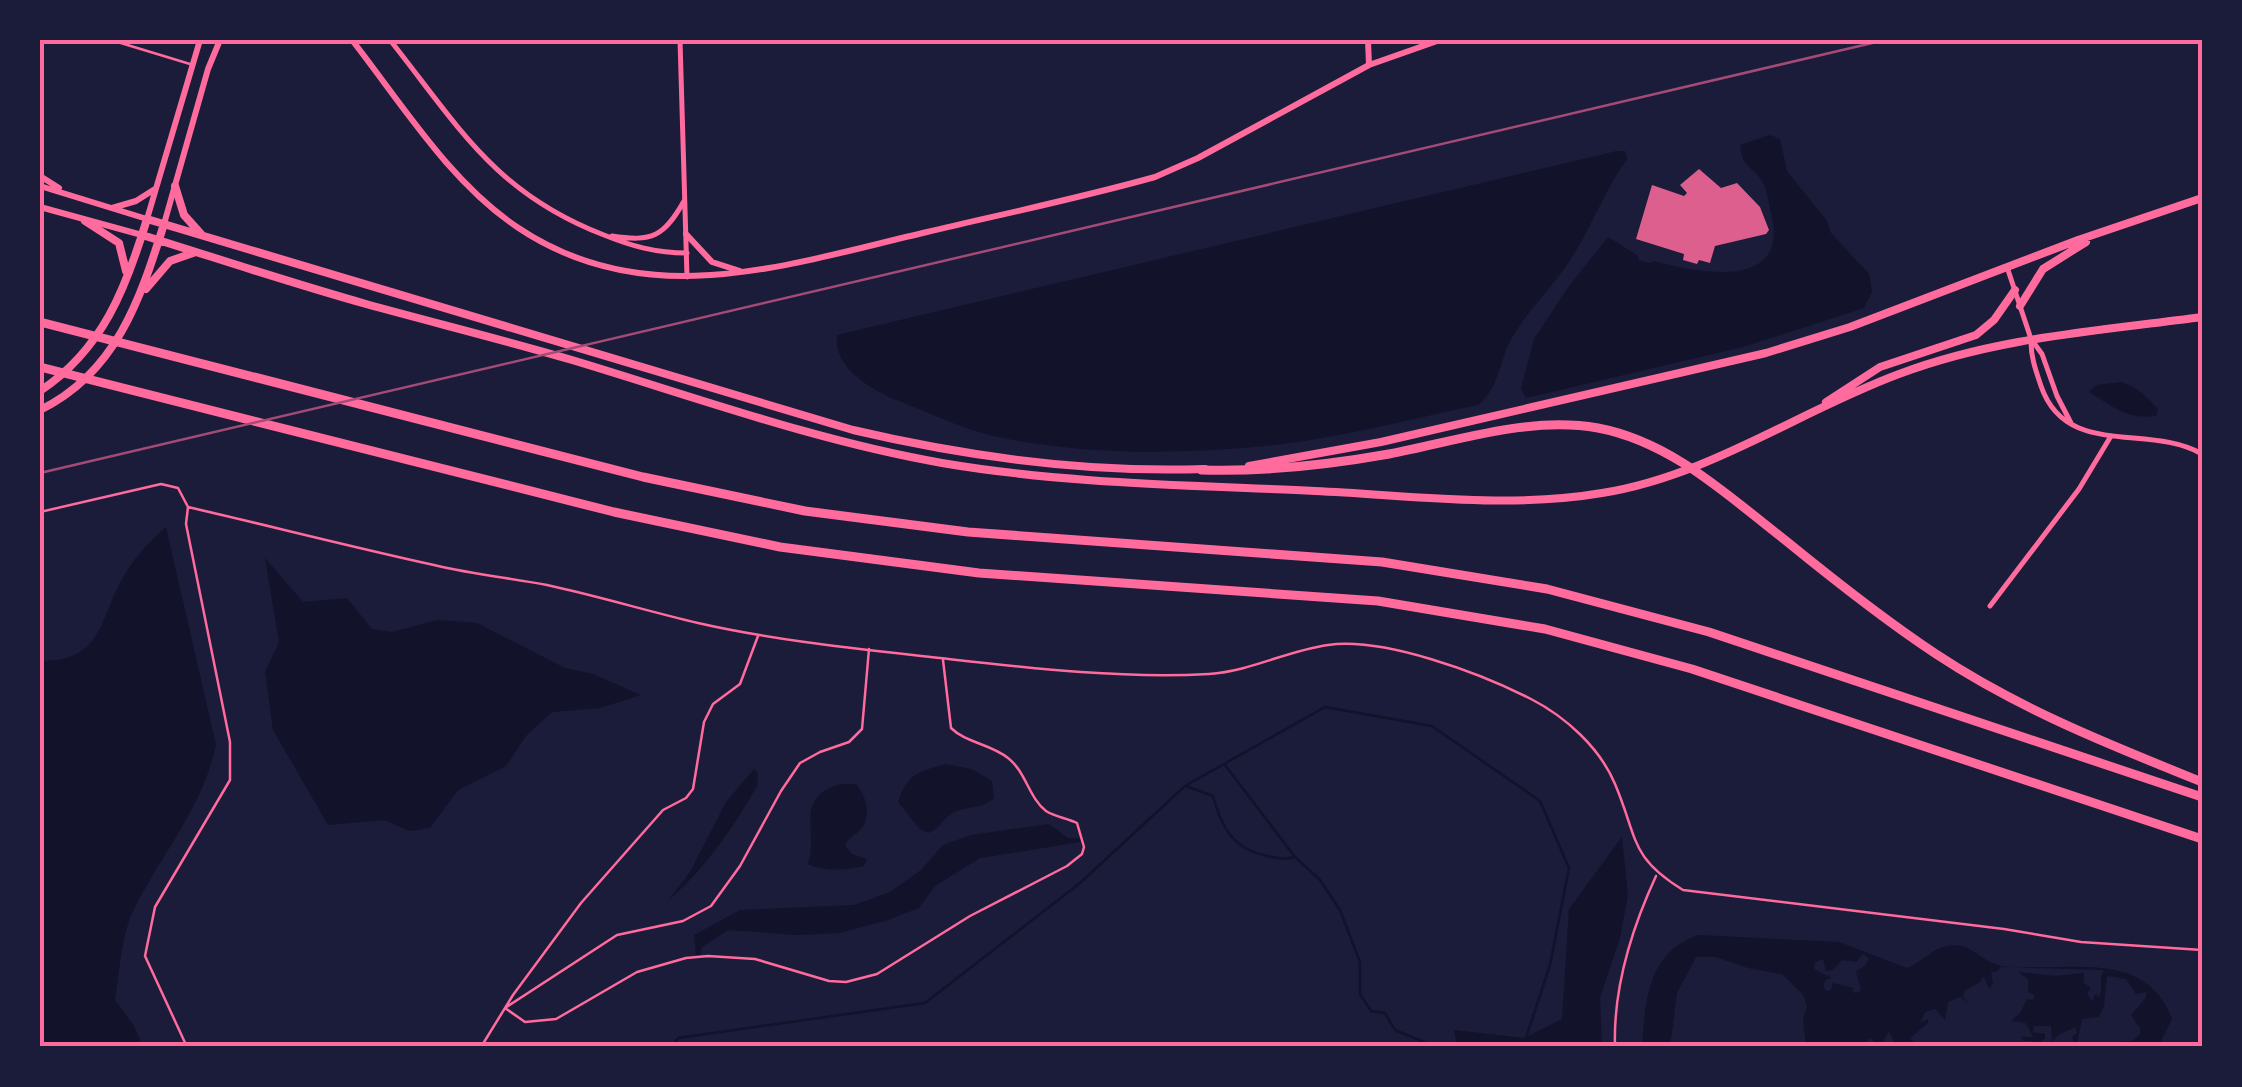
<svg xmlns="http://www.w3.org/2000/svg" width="2242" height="1087" font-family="'Exo 2',sans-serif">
	<rect width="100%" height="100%" fill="#1b1b3a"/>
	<path fill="#12122b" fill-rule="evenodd" d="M1770 135 1780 139 1787 171 1827 221 1831 233 1869 274 1872 292 1864 308 1743 347 1526 398 1521 388 1534 339 1569 286 1608 237 1637 255 1639 260 1649 263 1654 261C1698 273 1791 292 1771 213 1769 203 1767 191 1763 183 1753 165 1742 169 1740 145Z
		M1617 151H1625L1627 159C1606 188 1593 223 1574 254 1556 284 1530 307 1513 336 1499 359 1500 388 1478 405 1414 418 1348 436 1283 444 1187 455 1087 456 993 436 963 429 935 415 906 404 877 393 832 370 837 335Z
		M2122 382C2138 388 2148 397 2158 410L2156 416C2128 420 2112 406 2089 392L2096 385Z
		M166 527 216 745C203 806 163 852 135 907 121 934 120 970 115 1000L134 1026 143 1047H40V661C100 661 98 626 121 581 133 559 147 544 166 527Z
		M265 558 303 602 347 598 372 629 392 632 437 620 477 623 565 668 593 674 641 695 600 708 552 712 526 736 506 766 458 790 430 828 410 831 384 820 328 825 273 730 265 672 279 642Z
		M946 764 971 769 992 781 994 798C983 809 968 806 954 812 943 818 941 828 928 833L919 828 898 802C908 773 918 772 946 764Z
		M754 769 758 774 757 786C732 830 706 867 668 901L690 872 726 802Z
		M841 784H856C866 795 872 816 861 829 854 837 849 836 845 846L852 854 867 859 864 866C846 870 824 872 808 864 819 829 793 797 841 784Z
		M1049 824 1068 838H1079L1081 842 980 858 935 886 919 908 885 921 839 933 798 935 728 930 702 947 700 955H696L694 935 740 910 854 905 890 892 921 870 943 845 971 835Z
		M1622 837 1628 895 1620 938 1600 998 1602 1047H1457L1454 1030 1524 1038 1562 1019 1569 909Z
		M1699 935 1839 942 1907 968C1920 963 1934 948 1947 946 1969 942 1977 957 1995 964 2006 969 2022 967 2034 967 2088 968 2149 957 2172 1019L2158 1047H2116L2120 1042 2132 1041 2140 1034V1028L2131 1015 2145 999 2147 992 2136 994 2126 979 2107 976 2104 1006 2099 1017 2082 1019 2076 1047 2072 1037 2077 1033 2075 1027 2058 1035 2052 1042 2051 1026H2034L2033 1032 2045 1034V1039L2039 1042V1047H2028L2033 1044 2032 1041H2024L2021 1037H2033L2026 1023 2011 1021 2020 1013 2027 999 2033 1000 2035 995 2028 992V979L2018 972 2055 976 2084 973V983L2091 988 2087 993 2092 1002 2095 994 2099 997C2104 989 2098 978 2104 970L2000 967 1998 971 1991 972 1993 984 1989 989 1984 976 1980 982 1964 991 1963 997 1968 1003 1960 997 1948 1002 1945 1020 1935 1009 1925 1012 1920 1023 1928 1019V1023L1910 1038 1918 1047H1887L1894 1042 1889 1031 1884 1040 1886 1047H1880L1870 1038 1862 1047H1806L1803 1020 1807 1006 1803 995 1782 974 1748 968 1716 957H1696L1677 993 1670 1047H1642C1645 1001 1648 951 1699 935ZM1863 954 1869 958 1865 966 1856 971 1861 991 1854 993 1852 991 1854 988 1833 983 1831 990 1827 991 1823 986 1826 980 1832 978 1814 969 1815 962 1823 959 1826 971 1833 970 1842 960 1856 962Z"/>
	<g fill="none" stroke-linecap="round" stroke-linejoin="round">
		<path stroke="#12122b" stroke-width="2.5" d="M1225 765 1295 857 1320 880 1340 910 1360 962V994L1371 1011 1385 1013 1395 1030 1436 1047
			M1186 786 1213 796C1221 825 1231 847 1263 855 1275 858 1284 860 1295 857
			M672 1047 678 1038 925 1003 1080 883 1185 786 1325 707 1432 726 1540 801 1569 868 1550 965 1526 1038"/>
	</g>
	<path fill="#dd5f8e" d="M1699 169 1721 188 1737 183 1760 207 1769 230 1766 234 1715 246 1710 263 1699 260 1697 264 1683 260 1684 254 1636 239 1652 185 1684 196 1687 193 1680 185Z"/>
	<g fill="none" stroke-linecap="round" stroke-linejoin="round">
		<path stroke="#ff6b9d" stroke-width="2.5" d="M188 507C270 526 352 547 434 565 471 574 509 578 547 585 598 596 647 611 698 623 777 641 860 649 940 658 1029 668 1120 679 1209 674 1251 671 1286 651 1328 645 1384 637 1480 673 1531 699 1566 717 1600 748 1615 784 1638 838 1629 857 1683 890L2004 929 2081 942 2202 950
			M40 512 161 484 178 488 188 507 186 524 230 742V780L155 907 145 956 187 1047
			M869 649 862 729 849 742 820 752 800 763 781 791 740 866 711 906 683 921 617 935 505 1008 525 1022 556 1019 637 972 686 958 708 956 755 959 829 981 846 982 877 974 970 916 1067 866 1082 854 1084 847 1077 823C1067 818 1055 817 1046 811 1029 798 1026 772 1008 758 991 744 966 743 951 728L943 660
			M481 1047 513 995 581 903 663 810 686 798 693 789 704 722 713 704 740 684 758 636
			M1615 1047C1613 988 1632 928 1656 876"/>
		<path stroke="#ff6b9d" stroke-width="2.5" d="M111 40 190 64"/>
		<path stroke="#ff6b9d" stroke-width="5" d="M390 40C459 127 495 193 604 235 631 246 656 253 687 253
			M680 40 687 277
			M612 236C652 242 664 237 684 201
			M2007 267 2031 339 2042 354 2057 396 2071 423
			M2031 342C2031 358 2036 371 2041 386 2066 459 2149 423 2202 454
			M1990 606 2079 489 2111 436"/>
		<path stroke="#ff6b9d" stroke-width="6" d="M352 40C402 104 449 181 517 227 647 315 789 264 927 232 1003 214 1080 198 1155 177L1198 158 1369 65 1440 40
			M1368 40 1369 65
			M40 176 59 188
			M40 186 147 219 200 40
			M40 207 142 235
			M112 208 136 201 155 189
			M164 224 208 69 220 40
			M686 234 712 262 740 271"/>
		<path stroke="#ff6b9d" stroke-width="8" d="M175 186 184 215 201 234
			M85 221 119 243 126 271
			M142 235C216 258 291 283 366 304 435 323 504 340 572 360 695 397 816 441 942 463 1065 484 1191 485 1315 491 1409 495 1508 509 1602 493 1709 476 1799 411 1899 374 1997 337 2099 331 2202 317
			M146 289 170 261 193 253
			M2020 306 2043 269 2086 242
			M40 391C103 349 126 288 147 219L853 430C968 457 1087 473 1205 469
			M1826 402 1880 367 1976 335 1994 320 2015 290
			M40 410C116 373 140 300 164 224
			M1249 466 1381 442 1766 353 1850 327 2078 240 2202 198"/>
		<path stroke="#ff6b9d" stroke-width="9" d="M40 322 643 477 805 511 968 532 1382 562 1547 589 1709 632 2202 797
			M40 367 614 512 780 547 979 573 1378 601 1545 629 1692 669 2202 839
			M1201 470C1264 472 1327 465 1389 454 1458 441 1528 416 1598 428 1672 442 1728 496 1785 540 1834 580 1883 619 1936 654 2019 709 2110 745 2202 782"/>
		<path stroke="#a44b75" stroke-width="2.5" d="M40 473 1885 40"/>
	</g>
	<rect width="2242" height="1087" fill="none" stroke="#1b1b3a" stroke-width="85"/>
	<rect x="42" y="42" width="2158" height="1002" fill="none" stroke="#ff6b9d" stroke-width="4"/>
</svg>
